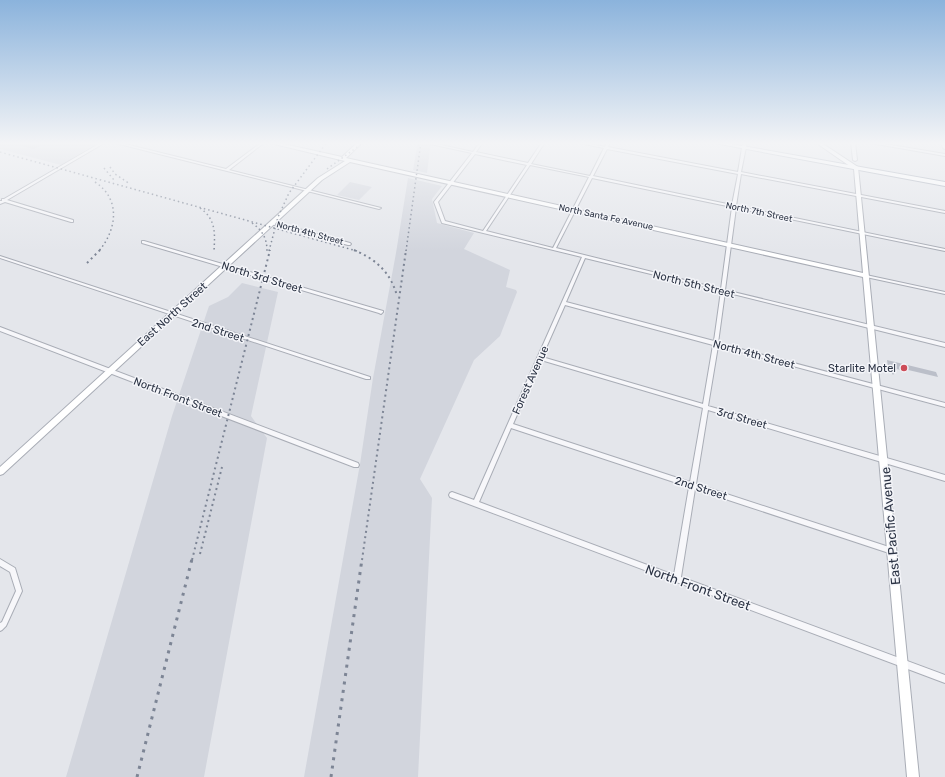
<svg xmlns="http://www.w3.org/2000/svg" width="945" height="777" font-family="Rubik,sans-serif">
	<rect width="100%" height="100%" fill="#e4e6eb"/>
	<path fill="#d2d5dd" d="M0 142H99L61 165 0 149Z
		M418 142H431L427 173 413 170Z
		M408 178 442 186 432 199 437 223 474 233 464 249 510 270 506 287 516 290 517 292 500 336 474 360 420 479 432 498 418 777H304L360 464 373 378 396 253Z
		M350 182 372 187 359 200 337 195Z
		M242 283 278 292 251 416 267 438 204 777H66L172 416 209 306 228 297Z"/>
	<path fill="#bbbfc9" d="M15 142H47L34 149 15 144Z
		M887 360 936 372 938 377 904 369V371L897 369 893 375 888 367Z"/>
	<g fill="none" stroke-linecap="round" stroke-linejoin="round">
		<g stroke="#a9adb6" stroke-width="2">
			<path id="street" d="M102 142H106L7 200 73 220V222H71L5 202 0 204V201H2V199H4Z
				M111 142H117L226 169 262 142H265L229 170 381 208 379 209Z
				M480 142H483L476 152 528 163 542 142H545L531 164 590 176 604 148 574 142H581L605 147 607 142H610L608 147 738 172 743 142H747L741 172 945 211V213L741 174 736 206 945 249V251L736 208 725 290 945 343V347L725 292 718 343 945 403V407L718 346 708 406 945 475V481L708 410 696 484 892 548 894 549 895 551 894 553 892 554 695 489 681 577 945 675V683L450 497 449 495 450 493 452 492 474 500 582 257 442 223 434 202 472 153 430 144 432 143 473 152ZM607 149 738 174 732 205 593 176ZM475 154 527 165 483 231 445 221 438 202ZM530 165 589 177 553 248 486 231ZM592 178 732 207 721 289 556 248ZM585 258 721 291 714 341 566 302ZM565 305 713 345 703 404 542 357ZM541 360 703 408 690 482 513 424ZM511 428 689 487 674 575 479 502Z
				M851 142H855L857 160 855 161 853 160Z
				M865 142H873L945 154V156Z
				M941 142H945V149L943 148Z
				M271 222H273L350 243 351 244 350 245H348L271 224Z
				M142 241H144L383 311V312L381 314 379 313 142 243Z
				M0 256 370 377V379H366L0 258Z
				M865 275H866L945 292V294L866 277H865Z
				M0 327 358 463 359 465 358 467H354L0 331Z
				M0 559 15 568 22 591 6 626 2 630 0 631V623L2 622 16 591 10 572 0 566Z"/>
		</g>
		<g stroke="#a9adb6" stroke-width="2">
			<path id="secondary" d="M266 142H275L342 157 358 142H363L346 158 863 273 854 169 815 142H820L858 167 919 777H907L863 277 350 162 322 180 3 474 0 475V467L318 178 345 161Z"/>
		</g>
		<g stroke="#a3aab7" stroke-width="2">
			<path id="primary" d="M709 142H720L945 182V186Z"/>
		</g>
		<use href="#street" fill="#f7f7fa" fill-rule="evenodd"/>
		<use href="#secondary" fill="#fff" fill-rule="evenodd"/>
		<use href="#primary" fill="#fff" fill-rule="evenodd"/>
		<path stroke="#7d8595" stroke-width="1.5" stroke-dasharray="1.5 3" stroke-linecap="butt" d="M0 152 357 251
			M110 167 115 174 130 184
			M104 168 114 180
			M327 169 364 142
			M95 182C121 199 117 229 99 251
			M200 208C216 219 215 233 214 251
			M252 223C262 230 267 238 267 251
			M269 251 278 217 289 193 327 142
			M406 251 421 142"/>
		<path stroke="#7d8595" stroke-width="2" stroke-dasharray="2 3.5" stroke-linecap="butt" d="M354 250C376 259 391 273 397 296
			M87 263 100 250
			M200 554 222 467
			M192 560 270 250
			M362 560 406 250"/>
		<path stroke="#7d8595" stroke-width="3" stroke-dasharray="3 5.5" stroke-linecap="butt" d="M137 777 192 559
			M331 777 362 559"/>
	</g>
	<linearGradient id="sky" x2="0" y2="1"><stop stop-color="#8bb3dc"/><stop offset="0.57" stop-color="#f3f4f6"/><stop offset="1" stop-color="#f3f4f6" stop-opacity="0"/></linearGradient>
	<rect width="945" height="251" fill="url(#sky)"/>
	<circle fill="#cd4c58" stroke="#f4f5f9" stroke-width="1.5" cx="904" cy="368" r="4"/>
	<g text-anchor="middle" stroke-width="3" stroke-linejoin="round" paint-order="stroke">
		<g font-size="9" fill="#2b3344" stroke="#f4f5f9">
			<text transform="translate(759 212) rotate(12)" y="3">North 7th Street</text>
			<text transform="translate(606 217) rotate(12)" y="3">North Santa Fe Avenue</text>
			<text transform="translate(310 233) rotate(15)" y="3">North 4th Street</text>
		</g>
		<g font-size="11" fill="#2b3344" stroke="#f4f5f9">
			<text transform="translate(262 277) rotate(17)" y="4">North 3rd Street</text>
			<text transform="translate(694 284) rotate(14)" y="4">North 5th Street</text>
			<text transform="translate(172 314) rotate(-42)" y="4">East North Street</text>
			<text transform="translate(218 330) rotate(18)" y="4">2nd Street</text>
			<text transform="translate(754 354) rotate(15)" y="4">North 4th Street</text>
			<text transform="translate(530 380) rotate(-66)" y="4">Forest Avenue</text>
			<text transform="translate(178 397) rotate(21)" y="4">North Front Street</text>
			<text transform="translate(742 418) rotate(16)" y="4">3rd Street</text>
			<text transform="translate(701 488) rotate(18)" y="4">2nd Street</text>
		</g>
		<g font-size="11" fill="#2b3344" stroke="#f4f5f9" text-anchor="end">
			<text x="896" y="372">Starlite Motel</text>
		</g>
		<g font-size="13" fill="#2b3344" stroke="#f4f5f9">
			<text transform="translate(890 526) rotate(-95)" y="5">East Pacific Avenue</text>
			<text transform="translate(698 587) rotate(20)" y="5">North Front Street</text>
		</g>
	</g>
</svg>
